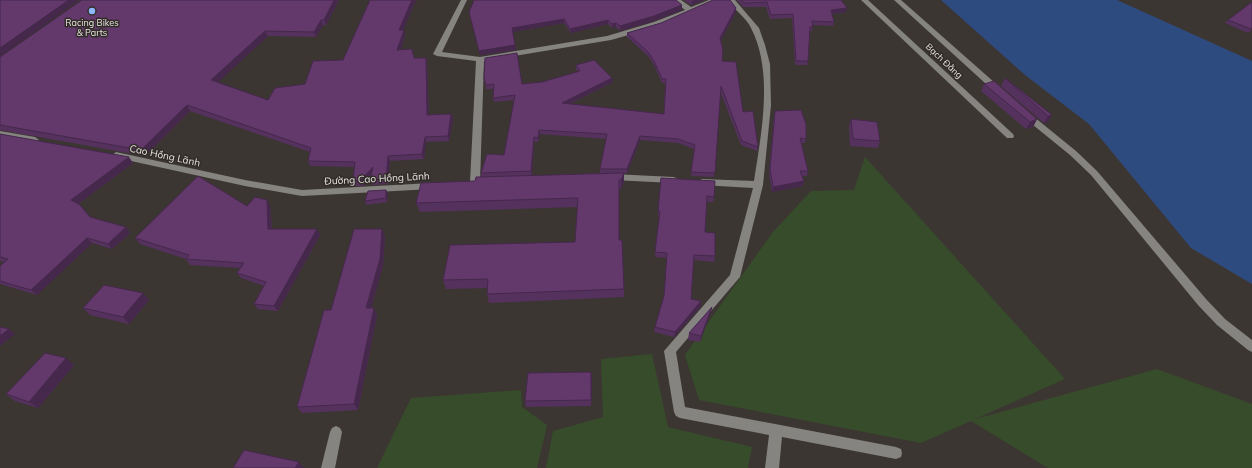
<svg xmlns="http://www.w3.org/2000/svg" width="1252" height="468" font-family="Mulish,sans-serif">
	<rect width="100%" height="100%" fill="#3c3632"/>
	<path fill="#374c2a" d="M865 157 1065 379 975 419 1157 369 1252 404V468H1048L971 421 921 443 699 400 685 355 773 232 811 191 854 190Z
		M652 354 668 427 752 447 748 468H546L553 431 603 417 601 359Z
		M521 390 522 407 547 425 537 468H377L411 398Z"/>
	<path fill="#2e4b80" d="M941 0H1117L1252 61V284L1191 248 1089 124 1025 75Z"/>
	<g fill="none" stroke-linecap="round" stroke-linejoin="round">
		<path fill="#858481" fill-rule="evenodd" d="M461 0H467L442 52 480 57 607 36 654 22 685 10 673 0H681L691 7 709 0H718L660 26 611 40 484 61 480 182 475 185 470 182 476 61 437 56 433 54Z
			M728 0H735L759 28 765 45 770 64 771 105 763 185 740 277 676 352 685 407 896 447 901 449 902 453 901 457 896 459 782 437 779 468H765L769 435 680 418 676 416 674 412 664 351 730 275 753 188 702 185 697 182 702 179 754 181C761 135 774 72 751 28 746 17 734 10 728 0Z
			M861 0H868L1013 134 1014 136 1013 138H1007Z
			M894 0H901L1003 90V94H997Z
			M1025 111 1028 112 1076 151 1097 171 1206 299 1225 319 1252 340V352L1248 350 1217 325 1198 305 1091 175 1070 155 1022 116 1021 114 1022 112Z
			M0 131 35 137 39 140 35 143 0 137Z
			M116 152 245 180 302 190 432 183 437 186 432 189 302 196 245 186 113 157 112 155Z
			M612 174 674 177 679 180 674 183 612 180 607 177Z
			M336 426 340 428 342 432 335 468H321L330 432 332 428Z"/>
	</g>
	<path fill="#55315d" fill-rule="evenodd" d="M339 0 326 25H323L316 37 268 36 217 82 268 100 305 84 343 60 415 2 403 30 405 35 401 50 415 58H426L427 63 429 115 451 114 453 119 449 141 426 142 424 159 390 161 388 184 372 185 370 180V178L364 186H355L353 181 354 167 310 166 308 161 310 152 190 111 145 156 0 130V57Z
		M684 0H705L691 5Z
		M737 0H841L847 8 846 12 832 14 834 22 833 26 813 25 812 31H809L808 61 807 65H795L792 18 770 19 766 7H743Z
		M682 10 654 21 620 31 616 27 612 28 608 24 571 33 564 23 513 32 516 50 480 55 470 16Z
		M736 12 721 40 722 61 758 147 757 151 741 145 720 91 714 177 691 176 694 149 678 143 640 140 627 173H624V182L621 189H619V240L624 289V297L489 303 487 294 488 288 446 289 443 280 575 242 578 207 420 212 416 203 475 181 481 177V173L504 155 514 100 494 102 493 98 494 89H486L484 78 522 84 542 82 578 72 576 69V65L613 82 570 104 664 114 665 83H662L654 65 648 56 627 37V33L661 23ZM540 134 606 139 600 169V173L532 176 534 142H538Z
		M1228 20 1252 30 1248 33 1225 23Z
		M1005 78 1052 115 1048 122 1044 123 1001 86Z
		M984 84 1037 119 1033 127 1026 129 981 91Z
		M775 111 806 139 805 143H801L808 171 807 176H802L804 181 803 186 772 192 769 174 774 116Z
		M851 119 880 141 878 148 850 146 849 126Z
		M0 134 133 163 78 204 80 205 90 217 126 227 130 233 112 249 92 243 37 295 0 284V266L4 262 0 261Z
		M661 178 714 197 713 202H707L705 232 715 256 714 262 694 260 691 299 701 301V306L674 337 654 332 655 327 664 296 667 258 655 257 659 216H658Z
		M386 190 388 194 387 202 366 205 365 201Z
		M247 206H270L272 229H317L320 235 278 311 258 309 254 304 264 286 241 278 237 273 240 268 190 265 186 259 140 244 135 238Z
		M385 236 383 266 371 308H374L377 315 358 410 302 413 297 407 331 310Z
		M149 300 129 324 90 315 83 308Z
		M712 307 710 314 700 342 688 340 689 333Z
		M66 358 74 365 38 408 15 401 6 394Z
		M592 378 591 406 526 407 525 401Z"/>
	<path fill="#45284c" d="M69 0H79L0 56V48Z
		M334 0H339L326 25 324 20Z
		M412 0H417L415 2 401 35 399 30Z
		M695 0H705L691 5 692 1Z
		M682 5V10L654 21 620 31V26Z
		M736 8V12L720 42V38Z
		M847 8 846 12 830 14 831 10Z
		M564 19V23L513 32 512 28Z
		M321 20 323 25 316 37 314 32Z
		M608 20V24L571 33 570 29Z
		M616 23V27L612 28V24Z
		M404 30 405 35 399 56 397 50Z
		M265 31 268 36 214 86 211 80Z
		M515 45 516 50 480 55 479 51Z
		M426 58 427 63 429 120 427 115Z
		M612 78 613 82 563 107 562 103Z
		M187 105 190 111 145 156 141 150Z
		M451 114 453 119 449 141 448 136Z
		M1052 115 1048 122 1044 123 1048 116Z
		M1037 119 1033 127 1026 129 1030 122Z
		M539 130 540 134 538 142V138Z
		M640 136V140L627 173V169Z
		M425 137 426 142 424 159 422 154Z
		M534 137V142L532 176 531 171Z
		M388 156 390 161 388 184 386 179Z
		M129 157 133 163 75 206 71 200Z
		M373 167 375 172 364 186 361 180Z
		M624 173V182L621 189V180Z
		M804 181 803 186 772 192 773 187Z
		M386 190 388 194 387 202 386 198Z
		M267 200 270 206 272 235 268 229Z
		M126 227 130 233 112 249 108 244Z
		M317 229 320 235 278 311 274 306Z
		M382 229 385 236 383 266 369 315 366 308Z
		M87 238 92 243 37 295 31 290Z
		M143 293 149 300 129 324 123 317Z
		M701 301V306L674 337 675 332Z
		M712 307 710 314 700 342 701 336Z
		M374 308 377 315 358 410 354 404Z
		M9 329 15 334 0 346V336Z
		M66 358 74 365 38 408 29 402Z
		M591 372 592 378 591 406Z
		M299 462 304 468H295Z"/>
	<path fill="#63396c" stroke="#45284c" d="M0 0H69L0 48Z
		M82 0H334L324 20H321L314 32 265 31 211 80 268 100 275 88 305 84 313 61 343 60 370 0H412L399 30H404L397 50 412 49 414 58H426L427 115 451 114 448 136 425 137 422 154 388 156 386 179 370 180 373 167 361 180 353 181 355 162 308 161 311 148 187 105 141 150 0 125V57Z
		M474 0H676L682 5 654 16 620 26 616 23 612 24 608 20 570 29 564 19 512 28 515 45 479 51 469 12Z
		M713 0H730L736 8 720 38 723 50 722 61 736 62 743 112 753 111 758 147 742 141 721 86 715 173 691 172 695 145 678 139 640 136 627 169H600L607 134 539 130 538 138 534 137 531 171 481 173 487 154 504 155 515 95 493 98 494 84 486 85 484 78 485 58 517 53 522 84 542 82 580 71 576 65 594 60 612 78 562 103 664 114 666 79H662L654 61 648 52 627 33 661 23Z
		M741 0H841L847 8 831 10 834 22 812 21 813 27H810L808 61H796L793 14 771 15 767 2 744 3Z
		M1252 2V28L1251 29 1228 20Z
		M1005 78 1052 115 1048 116Z
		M994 81 1037 119 1030 122 984 84Z
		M801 110 806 124V139L800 138 808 171H800L804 181 773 187 770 169 775 111Z
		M851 119 877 122 880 141 853 139Z
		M0 134 129 157 71 200 80 205 90 217 126 227 108 244 87 238 31 290 0 281V266L8 259 0 257Z
		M624 173 621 180H619V240H622L624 289 487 294 488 279 443 280 450 245 575 242 578 198 416 203 421 183 475 181 476 177Z
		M198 176 247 206 255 197 267 200 268 229H317L274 306 254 304 266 282 237 273 244 263 186 259 189 255 135 238Z
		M661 178 715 181 714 197 707 196 705 232 715 233V256L694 255 691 299 701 301 675 332 655 327 664 296 667 253 655 252 660 211H658Z
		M386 190V198L365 201 368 191Z
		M354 229H382L380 259 366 308H374L354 404 297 407 324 310H331Z
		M104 285 143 293 123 317 83 308Z
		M712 307 701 336 689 333Z
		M0 327 9 329 0 336Z
		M45 353 66 358 29 402 6 394Z
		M591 372V400L525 401 528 373Z
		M244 450 299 462 295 468H233Z"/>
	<circle fill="#8eb8fd" stroke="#312c28" stroke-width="1.5" cx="92" cy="11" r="4"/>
	<g text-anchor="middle" stroke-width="3" stroke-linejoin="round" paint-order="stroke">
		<g font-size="9" fill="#eae6e4" stroke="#312c28">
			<text x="92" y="26">Racing Bikes<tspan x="92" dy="10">&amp; Parts</tspan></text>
		</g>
		<g font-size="9" fill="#eae6e4" stroke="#312c28">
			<text transform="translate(944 61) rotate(43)" y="3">Bạch Đằng</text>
		</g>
		<g font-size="10" fill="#eae6e4" stroke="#312c28">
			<text transform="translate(165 155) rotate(12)" y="4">Cao Hồng Lãnh</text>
			<text transform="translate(377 178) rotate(-3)" y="4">Đường Cao Hồng Lãnh</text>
		</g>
	</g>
</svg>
